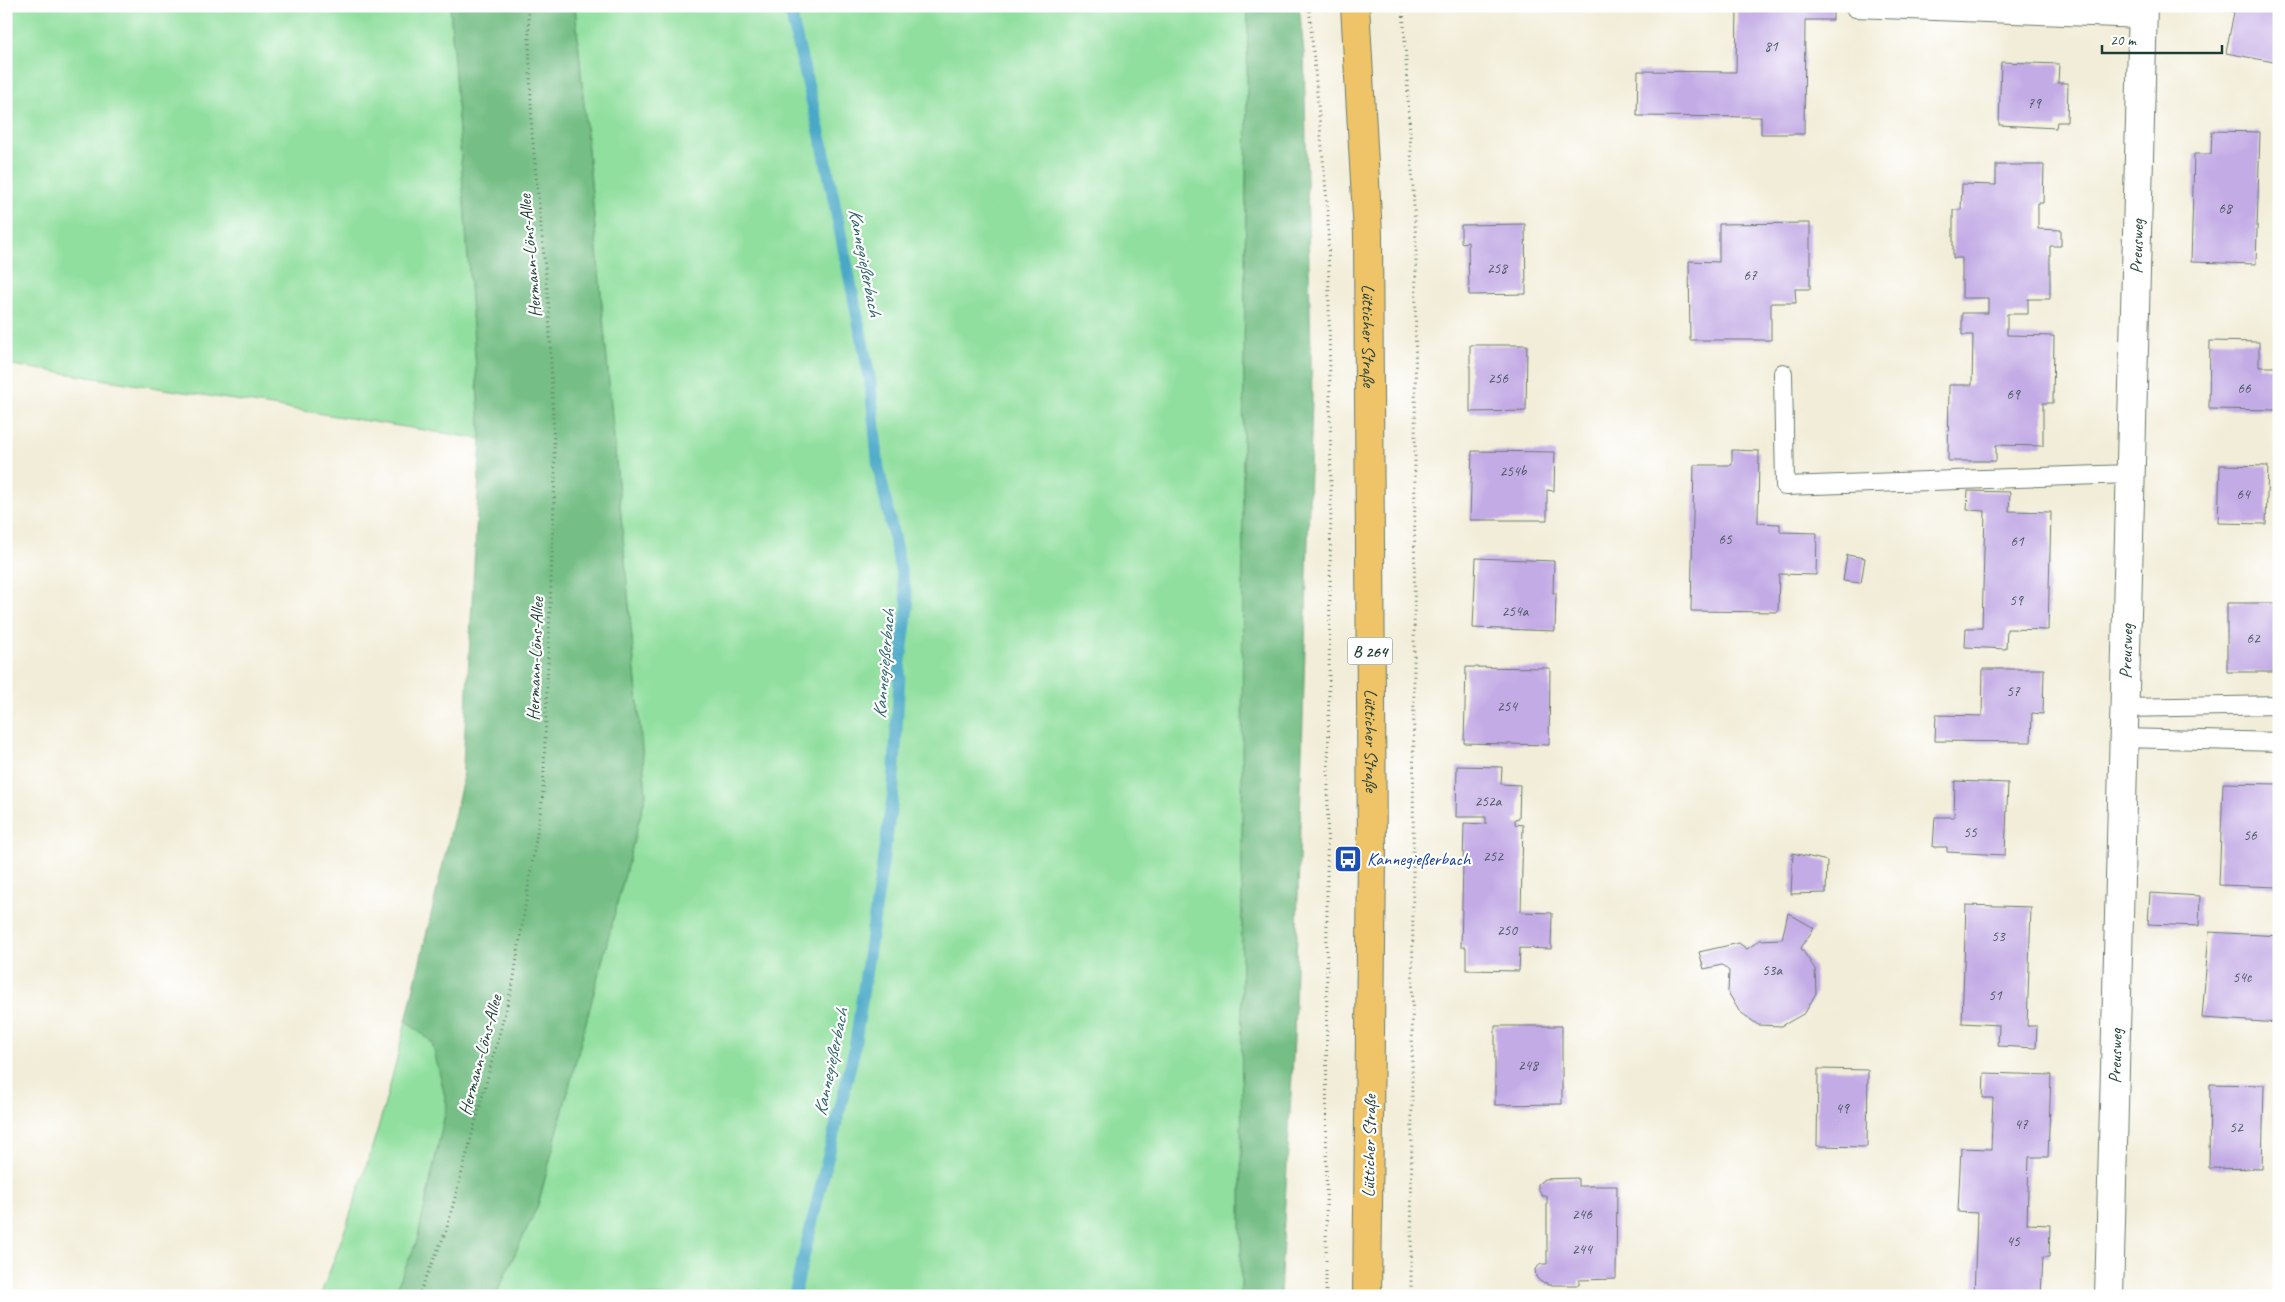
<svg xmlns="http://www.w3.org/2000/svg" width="2285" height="1302" font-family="Caveat,sans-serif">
	<rect width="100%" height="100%" fill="#fff"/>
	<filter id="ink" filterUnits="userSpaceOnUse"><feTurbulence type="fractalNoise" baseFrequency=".02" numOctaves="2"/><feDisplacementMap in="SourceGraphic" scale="10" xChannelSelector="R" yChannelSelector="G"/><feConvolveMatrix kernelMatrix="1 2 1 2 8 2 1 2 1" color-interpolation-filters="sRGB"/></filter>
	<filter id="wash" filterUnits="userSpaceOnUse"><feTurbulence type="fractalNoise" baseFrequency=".0096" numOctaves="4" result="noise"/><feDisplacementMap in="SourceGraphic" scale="20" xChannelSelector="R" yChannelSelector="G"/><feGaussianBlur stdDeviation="1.12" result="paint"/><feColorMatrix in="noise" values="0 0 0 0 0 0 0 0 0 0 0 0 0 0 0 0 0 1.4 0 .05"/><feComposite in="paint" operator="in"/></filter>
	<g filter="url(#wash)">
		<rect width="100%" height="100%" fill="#f2edd8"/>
		<path fill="#90df9e" stroke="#588e69" d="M6 6H450L481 439 6 364Z
			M575 6H1248L1243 455 1241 1296H495L538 1205 646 794Z
			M406 1021 432 1042 447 1105 417 1241 393 1296H320C356 1205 384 1116 406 1021Z"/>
		<path fill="#74be85" stroke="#4a7e5c" d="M450 6H575L646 794 538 1205 495 1296H393L417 1241 447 1105 432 1042 406 1021 462 783 481 439Z
			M1248 6H1299L1304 53 1312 397 1294 1038 1280 1296H1241L1243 455Z"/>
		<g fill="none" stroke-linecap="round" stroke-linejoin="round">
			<path stroke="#48a8c7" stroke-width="12" d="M789 6 823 147 870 379 878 465 908 604 900 666 893 795 854 1051 794 1296"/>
		</g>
		<g id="blocks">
			<path fill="#c3abe5" d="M1737 6H1833V20H1805L1804 134H1761V117L1637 116 1638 71 1736 72Z
				M2226 6H2279V63L2226 53 2234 12 2225 10Z
				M2001 62 2059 64 2058 83H2068L2067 122H2057L2056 128 1999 125Z
				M2212 131 2260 132 2256 264 2191 262 2194 154H2211Z
				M1996 165H2044L2043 203H2038V229L2061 230V246H2050V299H2028V314H2007V335L2054 336 2053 403H2043V446L1996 445V461H1948L1949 385H1972L1973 335H1962V313H1988V298H1962V258H1953V210H1961L1962 184 1996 185Z
				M1810 223V289H1795L1796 303H1771V340H1690L1689 261 1719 262V224Z
				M1525 224 1526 294 1469 295 1468 242 1461 243V225Z
				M2210 341 2259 342V367H2279V410L2209 409Z
				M1470 345H1527L1526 411 1470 412Z
				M1732 450 1759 451 1758 523 1780 524V532L1817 533 1816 575 1779 574 1778 612 1691 611 1694 465H1732Z
				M1472 451 1555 452 1554 491 1547 490V520H1470Z
				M2220 465 2268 466 2266 524 2218 523Z
				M1968 491 2010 492 2009 511 2051 512 2048 630 2007 629 2006 649 1965 647 1966 628H1982L1985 511 1967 510Z
				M1847 555 1865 558 1861 583 1843 581Z
				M1476 558 1554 561 1553 593H1556L1555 631 1473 628Z
				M2227 603H2279V672H2227Z
				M1466 667 1550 668 1549 745 1464 743Z
				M1983 669H2044L2043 714 2032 713 2031 742 1935 741 1936 715 1982 716Z
				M1457 766 1502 767 1501 784 1520 785 1519 818 1515 819V824L1523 825 1521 912 1552 913 1551 949 1520 948 1519 971 1466 970V947H1461L1464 823 1486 824V817H1456Z
				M1955 781 2008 783 2005 855 1947 852V847H1933L1935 817H1954Z
				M2223 783 2279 784V887L2219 885Z
				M1793 853 1827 861 1826 893 1791 894Z
				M2150 893 2200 896 2199 926 2148 924Z
				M1966 905 2031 907 2027 1026H2037L2036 1048 1998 1046 1999 1025 1962 1023Z
				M1788 913 1814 928 1801 948 1815 969 1816 993 1805 1013 1782 1026 1758 1025 1739 1011 1728 992 1729 971 1722 965 1704 969 1699 952 1739 943 1747 949 1760 940 1782 939Z
				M2209 932 2279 936V1023L2202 1018Z
				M1495 1026H1562V1104L1495 1105Z
				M1818 1069 1868 1070 1867 1147 1817 1146Z
				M1984 1073 2051 1075 2048 1157H2029L2027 1224 2050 1225 2049 1257H2043L2041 1296H1974L1977 1213 1958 1212 1961 1148 1991 1149 1993 1098H1983Z
				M2210 1084 2264 1085 2262 1169 2209 1168Z
				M1578 1178V1186H1617L1616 1279 1579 1280V1285H1547V1283L1541 1282 1536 1277 1535 1269 1541 1264H1547V1196H1542L1538 1189V1184L1544 1179Z"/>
		</g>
	</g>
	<g filter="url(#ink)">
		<use href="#blocks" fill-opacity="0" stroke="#697b6d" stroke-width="1"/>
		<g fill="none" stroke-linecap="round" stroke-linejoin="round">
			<g stroke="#697b6d" stroke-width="20">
				<path id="service" d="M1855 8 2143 19
					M1783 373 1785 486 2130 474
					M2124 708 2279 705
					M2123 738 2279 742"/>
			</g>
			<g stroke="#697b6d" stroke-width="30">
				<g id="minor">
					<path id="s1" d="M2109 1296 2143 6"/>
				</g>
			</g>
			<g stroke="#697b6d" stroke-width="30">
				<g id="primary">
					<path id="s2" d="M1355 6 1368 234 1372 858 1367 1296"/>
				</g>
			</g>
			<path stroke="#697b6d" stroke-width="3" stroke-dasharray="1 4" stroke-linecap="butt" d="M1309 6 1328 213 1331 494 1327 881 1326 1296
				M1403 6 1416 243 1411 1296
				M418 1296 446 1231 513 983 543 795 555 475 549 309 532 133 528 6"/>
			<use href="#service" stroke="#fff" stroke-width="18"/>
			<use href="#minor" stroke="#fff" stroke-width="28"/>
			<use href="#primary" stroke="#efc469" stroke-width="28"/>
		</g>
	</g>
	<defs>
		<g id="bus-square" transform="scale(1.4375)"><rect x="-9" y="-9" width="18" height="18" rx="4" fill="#1a4fb4" stroke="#fff"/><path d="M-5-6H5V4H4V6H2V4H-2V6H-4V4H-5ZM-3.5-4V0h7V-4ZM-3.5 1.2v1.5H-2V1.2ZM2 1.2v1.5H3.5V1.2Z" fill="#fff"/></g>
	</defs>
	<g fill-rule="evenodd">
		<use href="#bus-square" x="1348" y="859"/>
	</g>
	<g text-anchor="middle" stroke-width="4.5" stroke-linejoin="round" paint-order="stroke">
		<g font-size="15" fill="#485860">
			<text x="1771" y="51">81</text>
			<text x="2034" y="108">79</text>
			<text x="2225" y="213">68</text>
			<text x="1497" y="273">258</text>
			<text x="1750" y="280">67</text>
			<text x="1498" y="383">256</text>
			<text x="2244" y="393">66</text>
			<text x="2013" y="399">69</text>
			<text x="1513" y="476">254b</text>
			<text x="2243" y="499">64</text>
			<text x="1725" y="544">65</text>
			<text x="2017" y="546">61</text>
			<text x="2016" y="605">59</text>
			<text x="1515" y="616">254a</text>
			<text x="2253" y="643">62</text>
			<text x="2013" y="696">57</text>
			<text x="1507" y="711">254</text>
			<text x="1488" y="806">252a</text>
			<text x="1970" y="837">55</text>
			<text x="2250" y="840">56</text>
			<text x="1493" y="861">252</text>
			<text x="1507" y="935">250</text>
			<text x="1998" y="941">53</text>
			<text x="1772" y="975">53a</text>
			<text x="2242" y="982">54c</text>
			<text x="1995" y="1000">51</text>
			<text x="1528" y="1070">248</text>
			<text x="1842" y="1113">49</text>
			<text x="2021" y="1129">47</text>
			<text x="2236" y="1132">52</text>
			<text x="1582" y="1219">246</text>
			<text x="2013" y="1246">45</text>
			<text x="1582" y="1254">244</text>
		</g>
		<rect fill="#fff" stroke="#627771" stroke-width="1" x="1347.5" y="637.5" width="45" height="27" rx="4"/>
		<g font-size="16" font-weight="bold" fill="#1f3d34">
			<text x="1370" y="657">B 264</text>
		</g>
		<g font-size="18" fill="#1f3d34" stroke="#fff">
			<text dy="6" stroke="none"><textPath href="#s1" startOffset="1050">Preusweg</textPath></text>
			<text transform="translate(530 256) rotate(-95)" y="6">Hermann-Löns-Allee</text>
			<text dy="6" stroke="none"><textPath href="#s2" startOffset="330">Lütticher Straße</textPath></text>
			<text dy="6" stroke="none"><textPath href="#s1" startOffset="645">Preusweg</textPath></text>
			<text transform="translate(535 659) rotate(-88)" y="6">Hermann-Löns-Allee</text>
			<text dy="6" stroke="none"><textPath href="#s2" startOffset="735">Lütticher Straße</textPath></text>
			<text transform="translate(480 1055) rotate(-75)" y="6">Hermann-Löns-Allee</text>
			<text dy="6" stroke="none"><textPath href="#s1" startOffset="240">Preusweg</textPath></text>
			<text transform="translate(1369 1146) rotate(-89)" y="6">Lütticher Straße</text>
		</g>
		<g font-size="18" fill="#164399" stroke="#fff" text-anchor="start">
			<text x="1367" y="865">Kannegießerbach</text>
		</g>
		<g font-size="19" font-style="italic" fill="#2d6267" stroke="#fff">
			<text transform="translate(866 262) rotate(79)" y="7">Kannegießerbach</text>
			<text transform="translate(883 664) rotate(-85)" y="7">Kannegießerbach</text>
			<text transform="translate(830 1062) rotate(-78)" y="7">Kannegießerbach</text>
		</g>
	</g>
	<rect width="2285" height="1302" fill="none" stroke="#fff" stroke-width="25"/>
	<path d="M2102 45v8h120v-8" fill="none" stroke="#1f3d34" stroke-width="2.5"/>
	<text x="2110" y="45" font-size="15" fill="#1f3d34" stroke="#ffffff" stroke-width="4" paint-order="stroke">20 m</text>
</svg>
